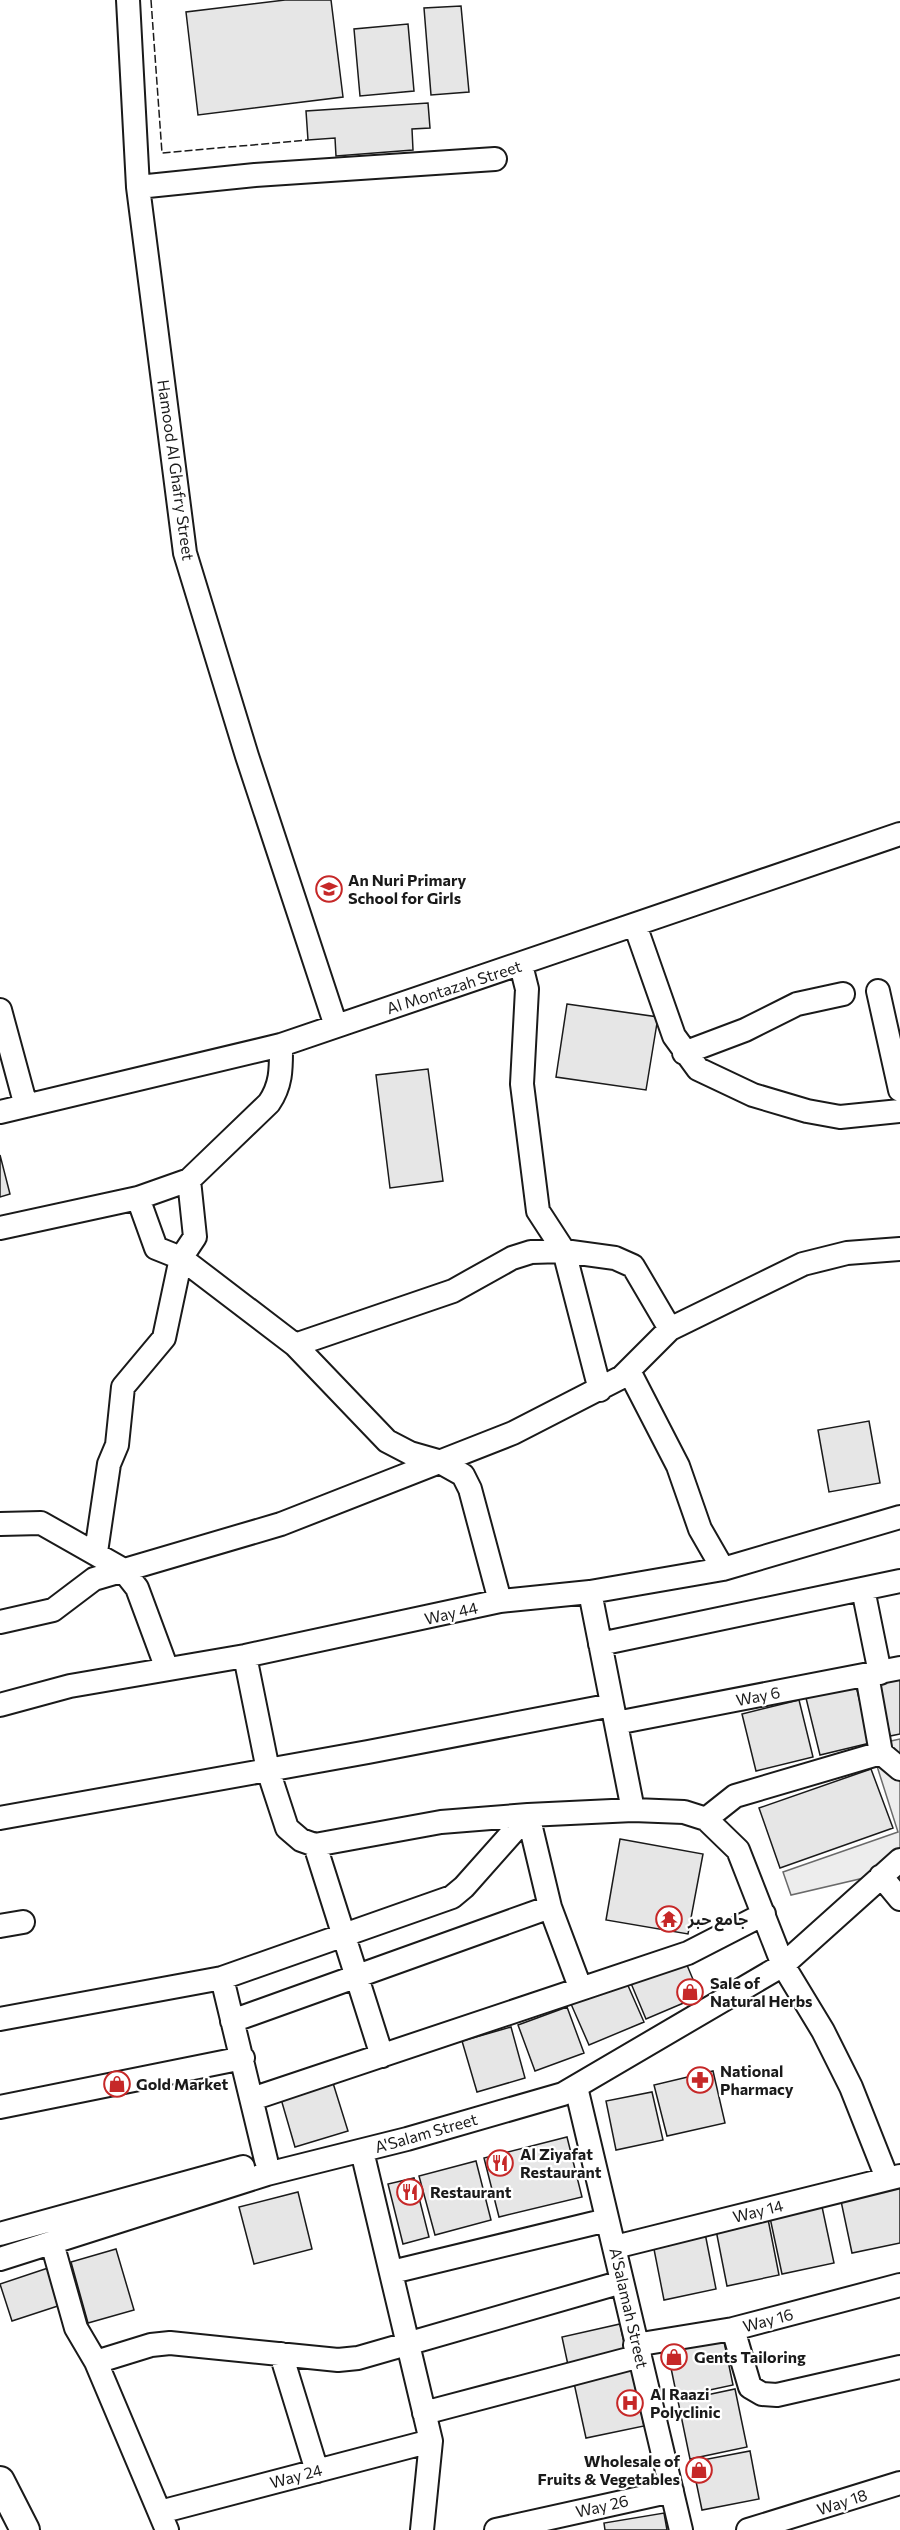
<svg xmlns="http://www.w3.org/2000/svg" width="900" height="2530" font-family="Commissioner,'Noto Sans Arabic',sans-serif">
	<rect width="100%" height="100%" fill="#fff"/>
	<path fill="#ededed" stroke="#6a6a6a" stroke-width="1.5" d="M900 1739V1848L868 1877 791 1895 783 1872 898 1832 876 1763 882 1743Z"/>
	<path fill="#e6e6e6" stroke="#1a1a1a" stroke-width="1.5" d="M285 0H331L343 97 198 115 186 12Z
		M461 6 469 92 431 95 424 8Z
		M408 24 414 91 360 96 354 29Z
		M428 103 430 128 412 129 413 150 336 156 335 138 308 140 306 111Z
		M567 1004 658 1017 646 1090 556 1077Z
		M428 1069 443 1181 390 1188 376 1075Z
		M0 1155 10 1194 0 1197Z
		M869 1421 880 1483 829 1492 818 1430Z
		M900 1674V1734L890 1736 878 1679Z
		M856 1686 870 1743 820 1755 806 1698Z
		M799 1700 813 1757 756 1771 742 1714Z
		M871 1769 893 1828 780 1868 759 1808Z
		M620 1839 703 1854 688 1934 606 1920Z
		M684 1958 700 1996 646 2019 630 1981Z
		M626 1981 644 2022 589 2045 571 2004Z
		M567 2007 584 2053 535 2071 518 2025Z
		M511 2027 525 2078 477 2092 462 2041Z
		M713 2071 725 2123 667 2136 654 2085Z
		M333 2083 348 2131 295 2147 281 2099Z
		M652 2092 663 2140 616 2150 606 2101Z
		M567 2137 582 2197 499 2217 484 2158Z
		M476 2161 491 2220 435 2235 419 2176Z
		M414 2178 429 2237 403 2244 388 2184Z
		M900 2188V2243L852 2253 841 2201Z
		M298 2192 312 2249 254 2264 239 2207Z
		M821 2202 834 2263 782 2274 769 2213Z
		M767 2214 779 2275 727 2286 715 2225Z
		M704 2228 716 2289 664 2300 652 2239Z
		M116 2249 134 2310 88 2323 71 2262Z
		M54 2266 67 2303 12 2321 0 2284Z
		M620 2324 626 2352 568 2365 562 2337Z
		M721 2327 733 2385 677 2397 665 2339Z
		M632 2370 644 2426 586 2438 574 2383Z
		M735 2389 747 2447 690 2459 678 2401Z
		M750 2451 759 2499 702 2510 692 2462Z
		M664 2513 667 2530H605L604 2523Z"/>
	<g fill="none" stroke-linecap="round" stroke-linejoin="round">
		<g stroke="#1a1a1a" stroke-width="26">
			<path id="minor" d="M128 0 138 187 185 553 247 756 336 1026
				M138 187 255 175 495 159
				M635 925 674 1036 698 1069 753 1095 807 1111 840 1117 900 1111
				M521 965 527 989 522 1084 538 1211 564 1251 600 1390
				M878 991 900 1090
				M0 1010 26 1106
				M684 1053 745 1030 797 1004 843 994
				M0 1112 281 1045 900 834
				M138 1198 156 1248 181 1258 295 1345 387 1441 410 1453 438 1461 463 1475 470 1489 500 1601
				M0 1228 138 1198 189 1180 269 1103C282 1084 281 1067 281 1045
				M295 1345 453 1291 512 1258 531 1252 564 1251 615 1258 633 1266 670 1329
				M629 1371 678 1466 700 1529 723 1569
				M0 1524 41 1523 122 1569 137 1588 167 1669
				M96 1552 109 1464 117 1445 123 1387 164 1338 181 1258 195 1237 189 1180
				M863 1589 880 1673
				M590 1592 633 1810
				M0 1622 53 1610 94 1579 281 1524 513 1433 622 1377 670 1329 803 1264 847 1253 900 1249
				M600 1644 900 1581
				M245 1656 268 1770 287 1828 301 1840 315 1845 441 1822 528 1815 633 1810 684 1812 706 1819 735 1796 881 1753
				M867 1675 881 1753 900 1769
				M0 1705 70 1686 245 1656 500 1601 590 1592 723 1569 900 1517
				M616 1723 900 1668
				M528 1815 550 1907 580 1987
				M0 1818 368 1752 612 1705
				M706 1819 738 1850 783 1965 823 2031 851 2087 887 2178
				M315 1845 382 2056
				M881 1876 900 1899
				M0 1926 23 1922
				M222 1978 266 2160
				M0 2019 222 1978 452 1897 464 1887 528 1815
				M232 2021 550 1907
				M576 2087 681 2530
				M252 2099 688 1953 764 1914
				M0 2107 243 2058
				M362 2151 431 2441 422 2530
				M0 2234 243 2167
				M52 2243 76 2328 96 2362 167 2530
				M615 2247 900 2176
				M0 2259 267 2174 407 2139 563 2094 783 1965 900 1860
				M392 2272 607 2220
				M733 2329 750 2387 762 2394 777 2395 900 2367
				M635 2345 733 2329 900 2285
				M281 2354 317 2471
				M96 2362 151 2345 170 2343 338 2360 358 2358 622 2282
				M424 2413 640 2356
				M160 2512 431 2441
				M496 2530 672 2491
				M748 2530 900 2483"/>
		</g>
		<g stroke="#1a1a1a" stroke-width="32">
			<path id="major" d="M0 2481 25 2530"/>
		</g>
		<use href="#minor" stroke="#fff" stroke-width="22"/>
		<use href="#major" stroke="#fff" stroke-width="28"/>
		<path stroke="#1a1a1a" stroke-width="1.5" stroke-dasharray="8 3" stroke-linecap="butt" d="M151 0 162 153 308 140"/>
	</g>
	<defs>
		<g id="university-ring" transform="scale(1.35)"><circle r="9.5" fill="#fff" stroke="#c62828" stroke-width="1.5"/><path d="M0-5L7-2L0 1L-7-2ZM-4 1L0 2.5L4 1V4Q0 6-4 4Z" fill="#c62828"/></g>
		<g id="temple-ring" transform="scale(1.35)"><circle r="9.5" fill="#fff" stroke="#c62828" stroke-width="1.5"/><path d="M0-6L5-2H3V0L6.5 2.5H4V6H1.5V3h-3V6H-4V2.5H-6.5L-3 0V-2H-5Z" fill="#c62828"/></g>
		<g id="shop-ring" transform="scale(1.35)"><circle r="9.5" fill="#fff" stroke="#c62828" stroke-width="1.5"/><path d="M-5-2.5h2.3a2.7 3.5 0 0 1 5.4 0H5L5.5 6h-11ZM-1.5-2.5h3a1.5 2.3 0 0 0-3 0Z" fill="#c62828"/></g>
		<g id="pharmacy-ring" transform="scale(1.35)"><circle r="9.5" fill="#fff" stroke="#c62828" stroke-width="1.5"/><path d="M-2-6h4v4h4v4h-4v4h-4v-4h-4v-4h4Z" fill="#c62828"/></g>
		<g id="restaurant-ring" transform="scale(1.35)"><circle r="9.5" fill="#fff" stroke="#c62828" stroke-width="1.5"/><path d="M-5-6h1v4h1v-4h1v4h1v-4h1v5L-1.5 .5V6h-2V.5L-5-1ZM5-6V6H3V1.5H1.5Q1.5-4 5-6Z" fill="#c62828"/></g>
		<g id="hospital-ring" transform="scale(1.35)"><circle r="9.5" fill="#fff" stroke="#c62828" stroke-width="1.5"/><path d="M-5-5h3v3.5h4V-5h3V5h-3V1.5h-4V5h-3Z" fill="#c62828"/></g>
	</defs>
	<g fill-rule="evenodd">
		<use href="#university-ring" x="329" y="889"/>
		<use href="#temple-ring" x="669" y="1919"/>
		<use href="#shop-ring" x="690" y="1992"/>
		<use href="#pharmacy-ring" x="700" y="2080"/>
		<use href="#shop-ring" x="117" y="2084"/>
		<use href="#restaurant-ring" x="500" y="2163"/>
		<use href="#restaurant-ring" x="410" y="2192"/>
		<use href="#shop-ring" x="674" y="2357"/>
		<use href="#hospital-ring" x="630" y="2403"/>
		<use href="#shop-ring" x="699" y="2470"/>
	</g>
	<g text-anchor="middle" stroke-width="4.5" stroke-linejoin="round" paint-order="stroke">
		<g font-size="16" fill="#1a1a1a" stroke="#fff">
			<text transform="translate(176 470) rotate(82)" y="6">Hamood Al Ghafry Street</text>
			<text transform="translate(454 987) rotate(-18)" y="6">Al Montazah Street</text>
			<text transform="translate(451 1613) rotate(-13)" y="6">Way 44</text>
			<text transform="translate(758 1696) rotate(-11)" y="6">Way 6</text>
			<text transform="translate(426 2133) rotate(-16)" y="6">A'Salam Street</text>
			<text transform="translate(758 2211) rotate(-14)" y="6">Way 14</text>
			<text transform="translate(629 2308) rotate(77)" y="6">A'Salamah Street</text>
			<text transform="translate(768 2320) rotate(-15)" y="6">Way 16</text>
			<text transform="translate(296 2476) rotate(-15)" y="6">Way 24</text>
			<text transform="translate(842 2502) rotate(-18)" y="6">Way 18</text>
			<text transform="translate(602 2506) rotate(-13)" y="6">Way 26</text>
		</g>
		<g font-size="16" font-weight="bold" fill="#1a1a1a" stroke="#fff" text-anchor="start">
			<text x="348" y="886">An Nuri Primary<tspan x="348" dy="18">School for Girls</tspan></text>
			<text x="688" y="1925">جامع حبر</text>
			<text x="710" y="1989">Sale of<tspan x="710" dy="18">Natural Herbs</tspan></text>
			<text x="720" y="2077">National<tspan x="720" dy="18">Pharmacy</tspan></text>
			<text x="136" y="2090">Gold Market</text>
			<text x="520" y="2160">Al Ziyafat<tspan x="520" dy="18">Restaurant</tspan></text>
			<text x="430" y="2198">Restaurant</text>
			<text x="694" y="2363">Gents Tailoring</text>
			<text x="650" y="2400">Al Raazi<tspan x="650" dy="18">Polyclinic</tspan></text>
			<text x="680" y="2467" text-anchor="end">Wholesale of<tspan x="680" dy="18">Fruits &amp; Vegetables</tspan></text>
		</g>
	</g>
</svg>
